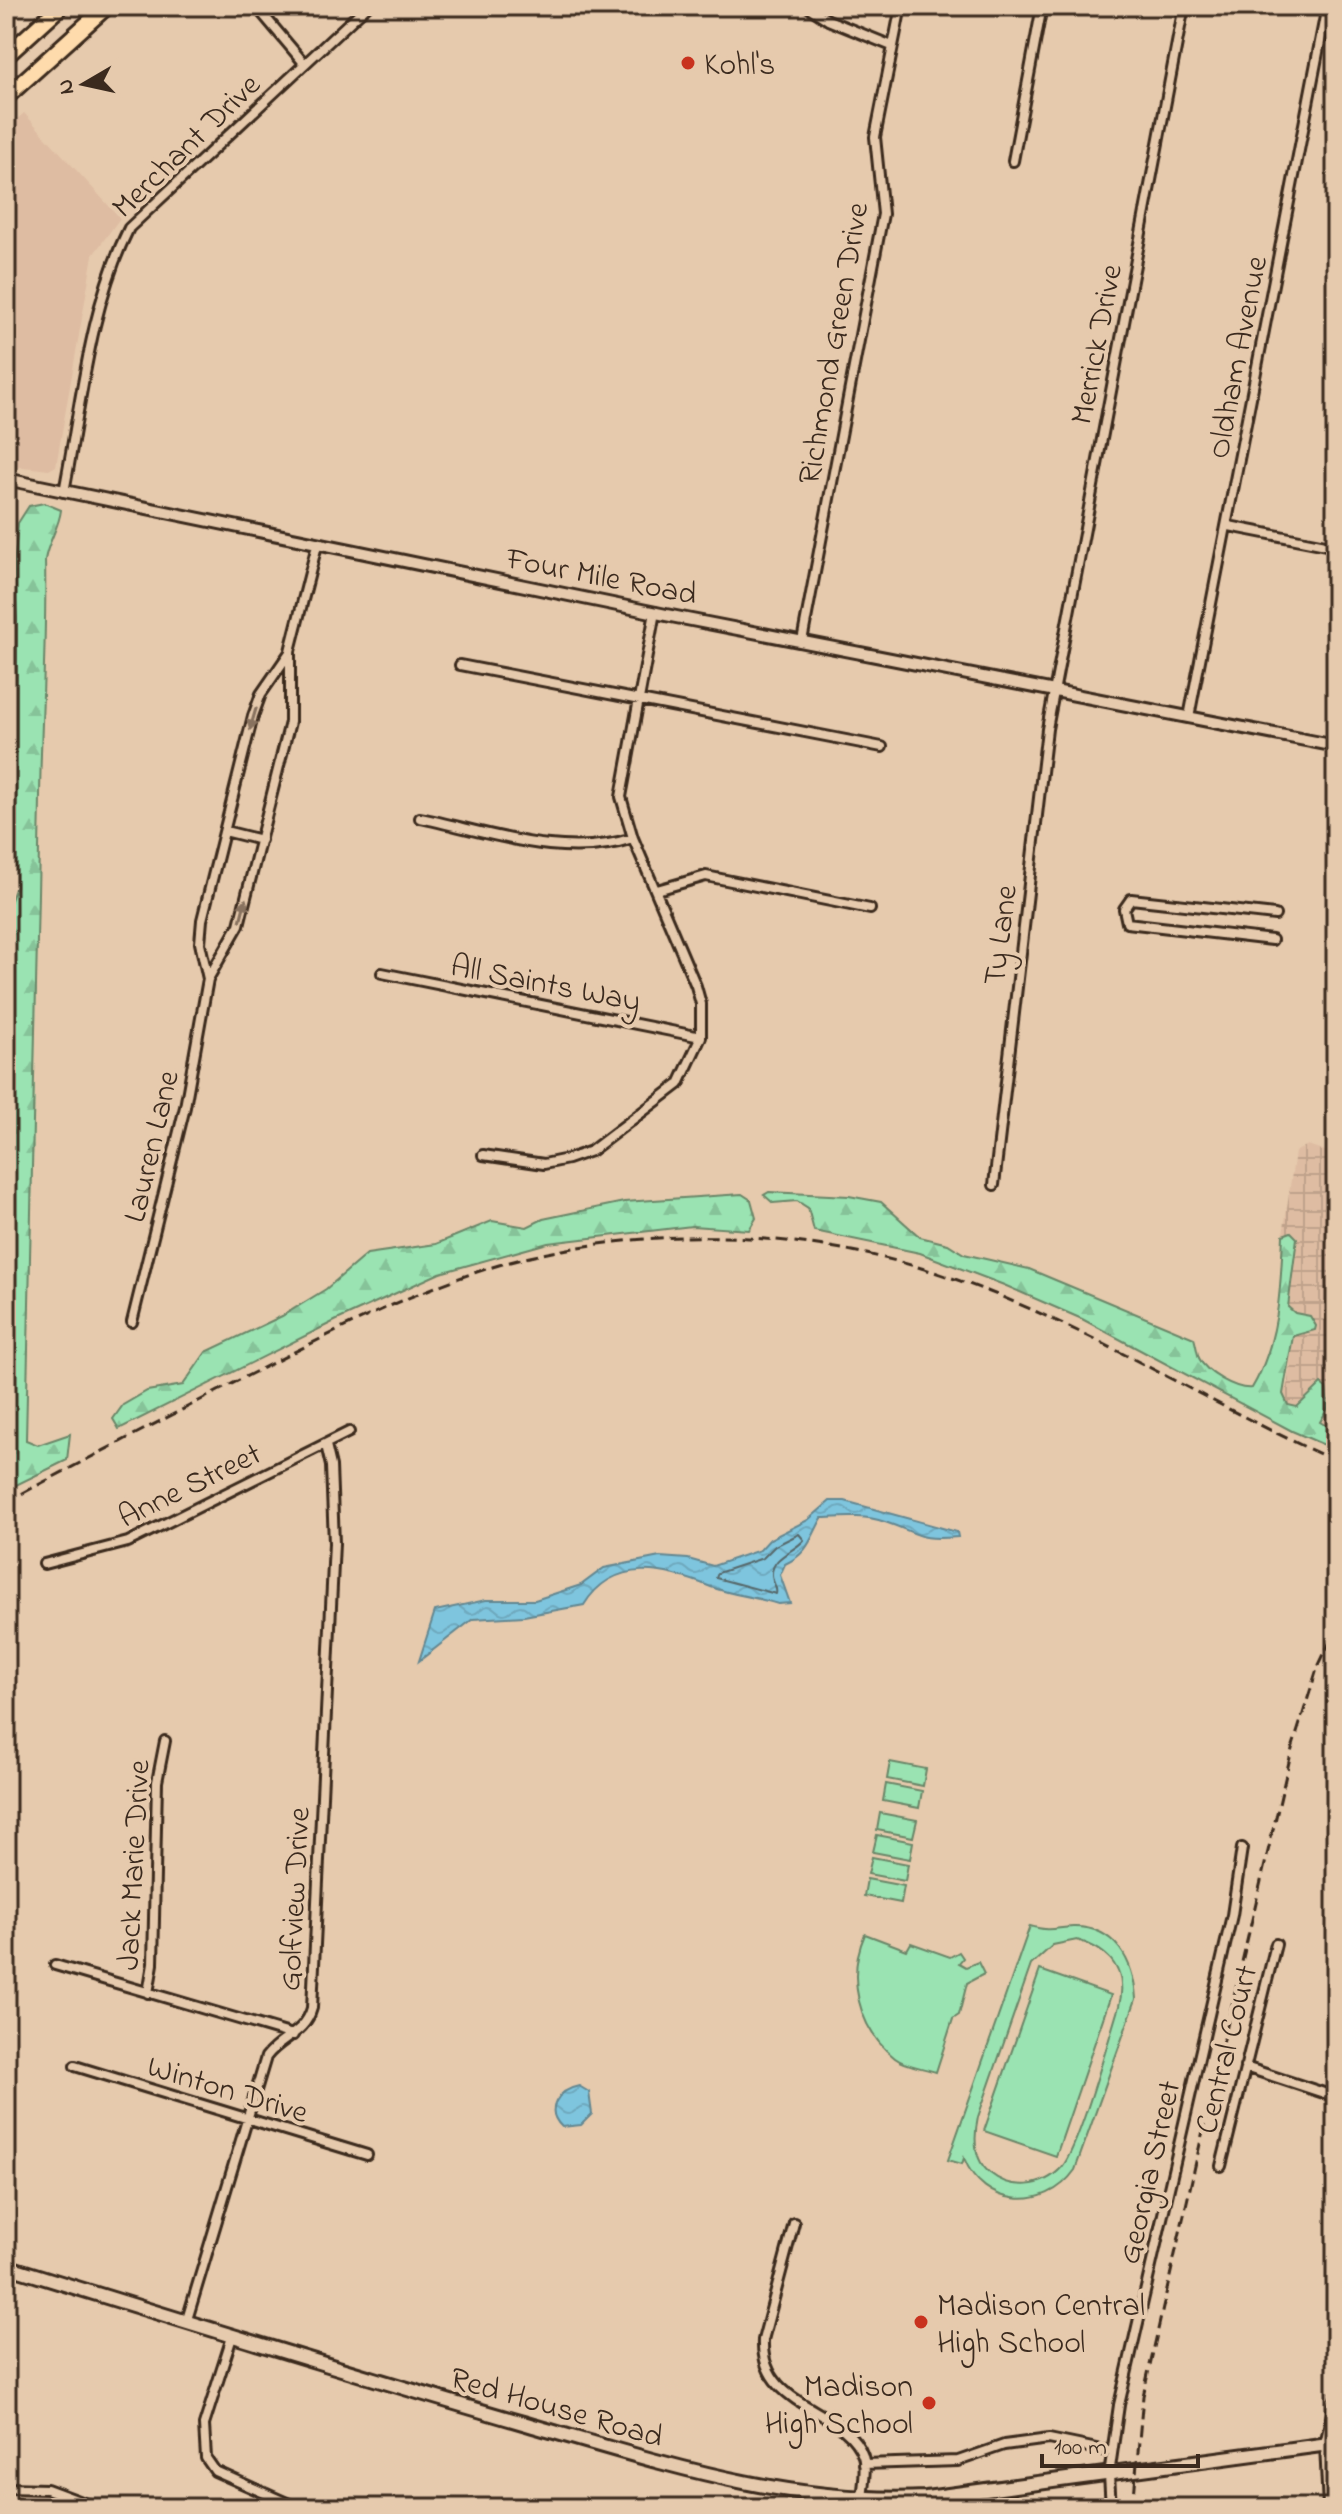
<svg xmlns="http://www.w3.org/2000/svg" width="1342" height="2514" font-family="'Indie Flower',sans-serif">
	<defs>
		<pattern id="industrial-grid" width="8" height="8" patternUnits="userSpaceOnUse" patternTransform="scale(2)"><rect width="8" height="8" fill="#debca2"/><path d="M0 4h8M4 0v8" fill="none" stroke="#bfa28b"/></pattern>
		<pattern id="forest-firs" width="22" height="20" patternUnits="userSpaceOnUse" patternTransform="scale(2)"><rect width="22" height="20" fill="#9ae3b2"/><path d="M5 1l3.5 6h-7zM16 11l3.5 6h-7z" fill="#86c399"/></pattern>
		<pattern id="water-waves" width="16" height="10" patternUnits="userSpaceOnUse" patternTransform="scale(2)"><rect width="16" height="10" fill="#7ec5de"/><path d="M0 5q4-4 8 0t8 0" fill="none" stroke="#6ea9be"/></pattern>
	</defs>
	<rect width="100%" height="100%" fill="#e6caad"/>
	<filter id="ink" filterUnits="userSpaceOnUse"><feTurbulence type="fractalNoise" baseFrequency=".0125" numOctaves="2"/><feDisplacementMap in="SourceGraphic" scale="16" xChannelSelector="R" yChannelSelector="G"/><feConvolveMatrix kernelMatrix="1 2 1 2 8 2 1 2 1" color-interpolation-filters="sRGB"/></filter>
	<g filter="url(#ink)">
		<path fill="#debca2" d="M24 113 120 218 93 255 56 466 49 470 6 465V129Z"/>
		<path fill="url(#industrial-grid)" d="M1308 1145 1336 1155V1432L1320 1422 1322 1385 1297 1407 1288 1406 1283 1394 1288 1382 1293 1336 1315 1330 1310 1316 1294 1313 1288 1307 1297 1238 1291 1232 1283 1235 1295 1152Z"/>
		<path fill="url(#forest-firs)" stroke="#6a8668" stroke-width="2" d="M44 503 61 510C59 528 48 541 45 560 47 638 41 718 40 796 37 1011 32 1226 26 1440L38 1445 70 1434 67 1460 6 1490V914L16 886 17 618 14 567 18 523 29 506Z
			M769 1192 849 1196 881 1202 920 1237 948 1244 964 1254 1029 1269 1194 1338C1196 1344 1197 1353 1199 1358 1206 1373 1236 1390 1252 1388 1279 1343 1281 1286 1283 1235L1291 1232 1297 1238 1288 1307 1295 1313 1310 1316 1316 1326 1315 1330 1293 1336 1283 1394 1288 1405 1297 1407 1321 1384 1326 1388 1328 1408 1320 1422 1336 1432V1450L1292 1431 1082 1319 1004 1285 920 1253 814 1231 808 1208 797 1201 773 1203 764 1195Z
			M742 1194 751 1200 756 1218 749 1230 692 1226 548 1243 440 1273 337 1320 119 1429 113 1419 123 1405 147 1391 183 1385 206 1352 282 1316 326 1289 367 1254 436 1244 492 1221 527 1227 543 1219 624 1202Z"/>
		<path fill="#9ae3b2" stroke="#6a8668" stroke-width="2" fill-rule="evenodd" d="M890 1762 926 1769 923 1786 887 1779Z
			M886 1784 922 1791 919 1808 883 1801Z
			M880 1813 917 1820 913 1837 877 1830Z
			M877 1835 913 1842 910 1859 873 1852Z
			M872 1857 908 1864 905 1881 868 1874Z
			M867 1879 904 1886 901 1903 864 1896Z
			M1030 1926C1050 1932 1054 1928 1073 1927 1116 1926 1134 1962 1136 1999L1075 2170C1045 2213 983 2207 964 2158L962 2164 948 2160ZM1077 1940C1110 1950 1128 1971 1119 2006 1109 2038 1079 2147 1062 2167 1043 2188 1012 2191 990 2173 973 2160 974 2136 978 2117L1031 1965 1053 1945Z
			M865 1934 907 1950 911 1943 950 1957 959 1952 963 1958 959 1963 966 1967 978 1962 984 1974 967 1983 959 2015 953 2019 936 2072C924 2068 905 2066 895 2058 858 2029 846 1977 865 1934Z
			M1040 1970 1111 1995 1056 2156 984 2131Z"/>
		<path fill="url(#water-waves)" stroke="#638791" stroke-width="2" d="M830 1501H845L957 1532 958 1537C917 1541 921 1534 885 1522 864 1515 844 1517 822 1518 810 1539 809 1553 785 1564L780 1575 790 1603 778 1604C756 1597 732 1595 711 1587 666 1569 614 1556 584 1605L524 1616 473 1619 419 1661 435 1611 486 1600H535L581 1585 604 1568 660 1557 688 1559 713 1566 760 1550 770 1539 808 1520Z
			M579 2086 589 2092 592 2114 581 2125 562 2127C544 2110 558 2090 579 2086Z"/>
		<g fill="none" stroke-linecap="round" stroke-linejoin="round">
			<path stroke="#56686b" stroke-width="2" d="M799 1534 804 1540C794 1552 771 1557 772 1575 772 1584 778 1586 776 1594L716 1578 718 1573 763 1558 775 1546Z"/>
			<g stroke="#3b2a1e" stroke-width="14">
				<path id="minor" d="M256 6 304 63
					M807 6 828 20 892 46
					M1013 161 1042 6
					M64 492C81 405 89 308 129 228L367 6
					M1229 526 1336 547
					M802 641 883 214 875 137 901 6
					M460 665 882 747
					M1189 717 1327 6
					M420 818C489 832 563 861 633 838
					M225 831 261 840
					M657 890 706 876 870 909
					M1272 940 1127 923 1124 909 1131 899 1275 915
					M382 973 701 1037
					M208 979 200 943 202 920 253 716 261 694 290 652
					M483 1155 544 1164 568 1159 591 1151 679 1084 701 1037V1004L696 986 633 838 621 797 655 612
					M994 1185 1047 729 1184 6
					M132 1322 185 1107 208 979 239 925 290 722V651L317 545
					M44 1564 128 1542 349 1432
					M55 1965 293 2035
					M148 1993 153 1964 157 1782 165 1741
					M75 2066 367 2155
					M1245 2067 1336 2097
					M1221 2166 1276 1944
					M794 2223 763 2340C760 2410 846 2406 863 2456 867 2469 863 2486 862 2499
					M186 2323 266 2057C281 2037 305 2034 312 2008L334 1543 331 1466 326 1445
					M232 2337 204 2425 206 2458 215 2471 298 2508
					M864 2464 958 2461 1004 2445 1049 2439 1112 2452
					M6 2488 47 2489 98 2508
					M1111 2508 1109 2475 1119 2405 1232 1915 1242 1848
					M1328 2508 1325 2444 1336 2396"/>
			</g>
			<g stroke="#3b2a1e" stroke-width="16">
				<path id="tertiary" d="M6 479 666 615 1336 746"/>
			</g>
			<g stroke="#3b2a1e" stroke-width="18">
				<path id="secondary" d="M6 2266C178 2319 350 2373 523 2423 657 2461 785 2505 926 2498L1336 2443"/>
			</g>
			<g stroke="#3b2a1e" stroke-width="20">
				<path id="primary" d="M6 56 61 6
					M6 97 107 6"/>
			</g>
			<use href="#minor" stroke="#e6caad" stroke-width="8"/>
			<use href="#tertiary" stroke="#e6caad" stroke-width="10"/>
			<use href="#secondary" stroke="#e6caad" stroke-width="12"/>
			<use href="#primary" stroke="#fedbac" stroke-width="14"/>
			<path stroke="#3b2a1e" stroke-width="3" stroke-dasharray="12 6" stroke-linecap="butt" d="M6 1502C87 1459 168 1417 249 1375 330 1334 411 1291 499 1265 651 1222 818 1228 966 1283 1095 1330 1211 1406 1336 1461
				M1133 2508 1143 2396 1219 2060 1292 1749 1317 1669 1336 1629"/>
		</g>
		<defs><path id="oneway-solid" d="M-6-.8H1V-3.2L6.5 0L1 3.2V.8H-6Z" transform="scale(2)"/></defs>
		<g fill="#88725e">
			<use href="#oneway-solid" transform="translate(253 719) rotate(106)"/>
			<use href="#oneway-solid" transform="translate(243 910) rotate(-76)"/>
		</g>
	</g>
	<g fill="#c8321e" stroke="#e6caad" stroke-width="3">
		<circle cx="688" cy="63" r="8"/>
		<circle cx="921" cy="2322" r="8"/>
		<circle cx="929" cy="2403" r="8"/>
	</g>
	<g text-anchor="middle" stroke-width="8" stroke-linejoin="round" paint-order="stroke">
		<g font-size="32" fill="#3b2a1e" stroke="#e6caad" text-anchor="start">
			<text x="704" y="74">Kohl's</text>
			<text x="937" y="2315">Madison Central<tspan x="937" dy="37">High School</tspan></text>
			<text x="913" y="2396" text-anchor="end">Madison<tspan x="913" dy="37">High School</tspan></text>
		</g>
		<g font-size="32" fill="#3b2a1e" stroke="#e6caad">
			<text transform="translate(185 145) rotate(-44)" y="11">Merchant Drive</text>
			<text transform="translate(832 343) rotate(-80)" y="11">Richmond Green Drive</text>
			<text transform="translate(1095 344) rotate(-79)" y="11">Merrick Drive</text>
			<text transform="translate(1236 357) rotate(-79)" y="11">Oldham Avenue</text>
			<text transform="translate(602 575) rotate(11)" y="11">Four Mile Road</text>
			<text transform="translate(999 935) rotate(-83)" y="11">Ty Lane</text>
			<text transform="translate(546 982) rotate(11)" y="11">All Saints Way</text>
			<text transform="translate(150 1146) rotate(-77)" y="11">Lauren Lane</text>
			<text transform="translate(189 1484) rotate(-26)" y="11">Anne Street</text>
			<text transform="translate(132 1865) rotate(-87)" y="11">Jack Marie Drive</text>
			<text transform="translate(293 1899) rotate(-87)" y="11">Golfview Drive</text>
			<text transform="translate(1225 2049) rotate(-76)" y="11">Central Court</text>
			<text transform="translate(228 2088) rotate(17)" y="11">Winton Drive</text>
			<text transform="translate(1148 2172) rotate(-77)" y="11">Georgia Street</text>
			<text transform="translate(557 2406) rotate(16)" y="11">Red House Road</text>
		</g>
	</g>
	<rect width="1342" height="2514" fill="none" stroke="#e6caad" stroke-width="32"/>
	<rect x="16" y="16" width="1310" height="2482" fill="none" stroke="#3b2a1e" stroke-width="3" filter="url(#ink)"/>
	<g transform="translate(84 84) rotate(261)" stroke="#e6caad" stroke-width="6" paint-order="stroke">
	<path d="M0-6L14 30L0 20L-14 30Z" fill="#3b2a1e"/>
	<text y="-12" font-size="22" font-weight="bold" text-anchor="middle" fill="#3b2a1e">N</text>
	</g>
	<path d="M1042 2454v12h156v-12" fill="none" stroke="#3b2a1e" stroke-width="4"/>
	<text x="1054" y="2454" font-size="24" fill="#3b2a1e" stroke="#e6caad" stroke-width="6" paint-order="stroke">100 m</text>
</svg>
